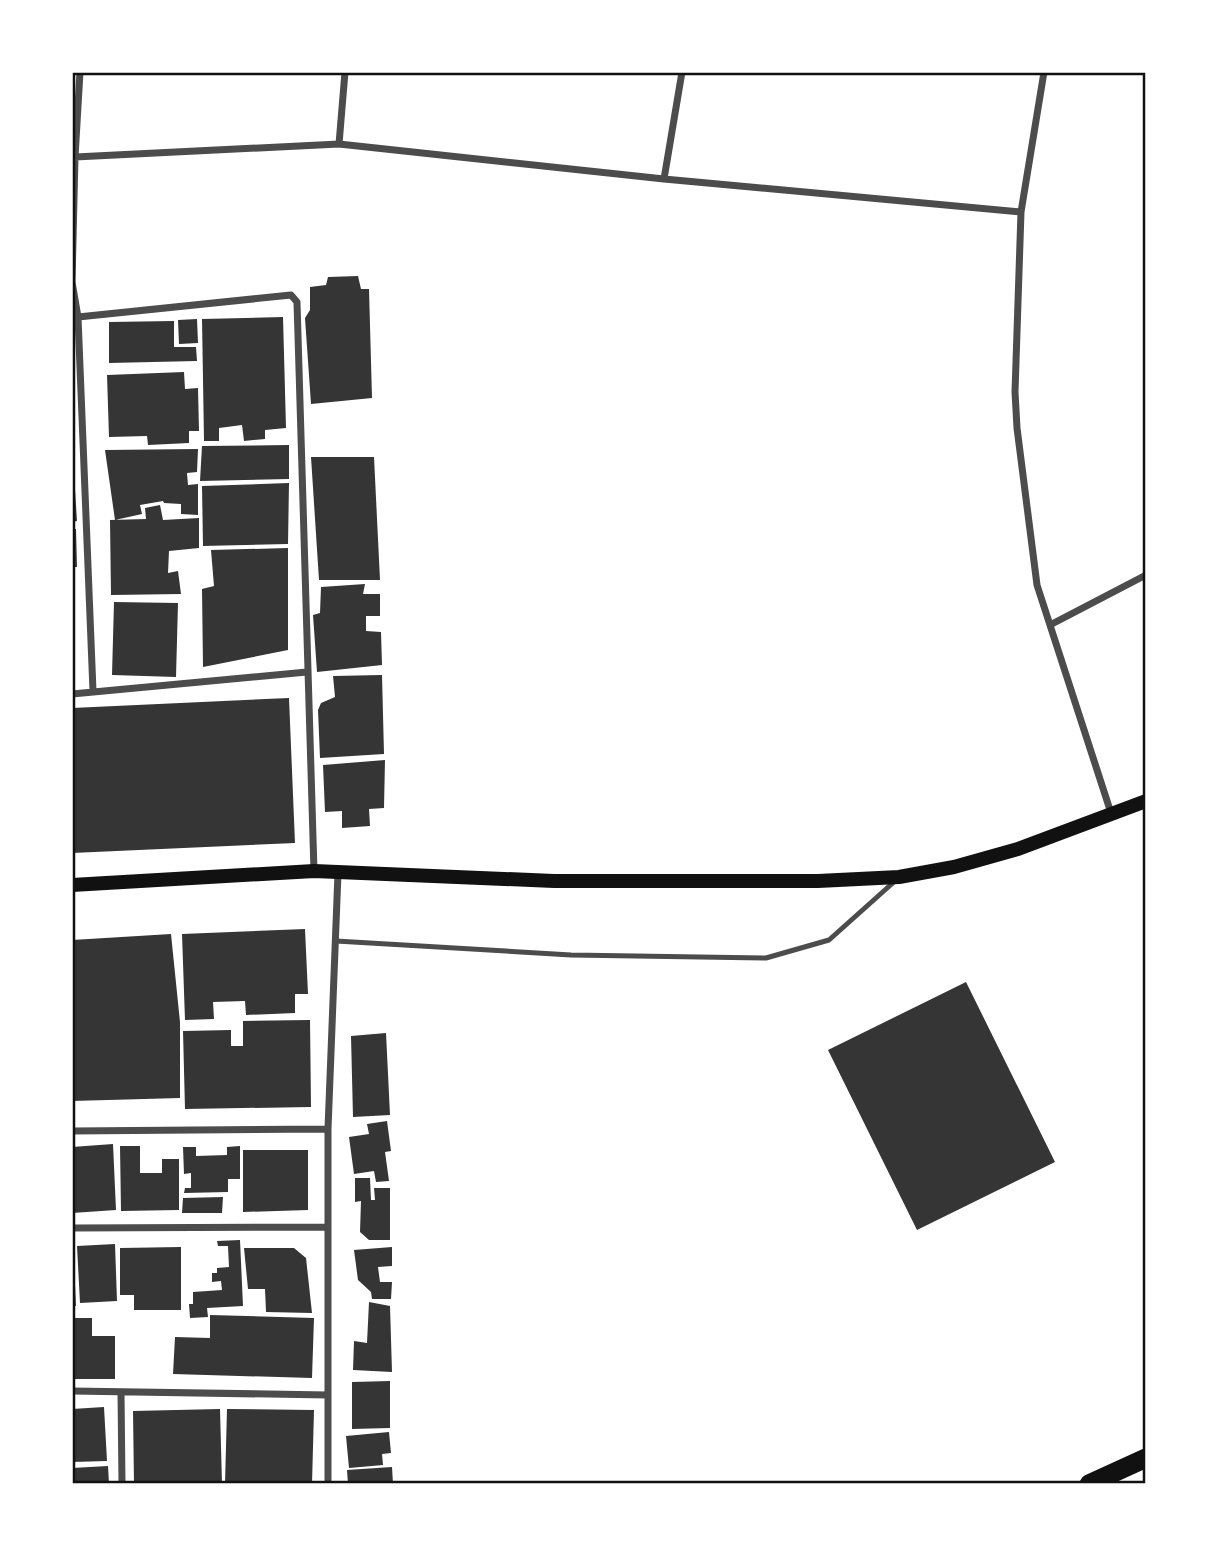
<svg xmlns="http://www.w3.org/2000/svg" width="1218" height="1556" font-family="'DejaVu Sans',sans-serif">
	<rect width="100%" height="100%" fill="#fff"/>
	<path fill="#353535" d="M358 276 361 289H369L372 398 311 404 305 318 310 310V287L326 285 328 277Z
		M283 317 286 428 265 430V439L244 441 242 425 219 428V441H204L202 319Z
		M197 319 198 343 179 344 178 320Z
		M174 321V347H196L197 361 109 363V322Z
		M184 372 185 389 198 388 199 431H189V443L148 445 147 436 109 437 107 375Z
		M289 445V479L200 481 202 446Z
		M198 449 197 472 187 473 188 485 198 484V515L181 514V504L164 503 163 501 140 505 142 514 115 520 105 450Z
		M311 457H374L380 580H319Z
		M72 474H74L77 521 72 522Z
		M289 483 288 544 203 546 202 486Z
		M160 505 163 520 199 518V548L169 551 168 573 178 571 181 594 111 595 110 520 146 519 145 508Z
		M72 529H76L77 567H72Z
		M288 548V650L203 667 202 589 214 586 211 550Z
		M365 584 363 594H380V616H366V631L381 632 382 665 317 672 313 615 320 613 321 587Z
		M114 602 178 603 176 677 112 675Z
		M382 675 384 754 320 758 318 710 321 703 335 697 333 676Z
		M289 698 295 843 72 853V708Z
		M385 760 384 808 369 809 370 826 342 828V811L325 812 323 765Z
		M305 929 308 994H295V1013L246 1015 245 1001 213 1002 214 1019 185 1020 182 934Z
		M171 934 180 1022V1098L72 1101V940Z
		M966 982 1055 1162 917 1230 828 1050Z
		M310 1020 311 1107 185 1109 183 1031 231 1030V1046H243V1021Z
		M386 1033 390 1115 353 1117 351 1036Z
		M387 1121 391 1151 385 1152 389 1181 376 1182 374 1171 354 1174 349 1137 369 1134 367 1124Z
		M113 1144 116 1210 72 1213V1147Z
		M120 1146H140V1173H162V1159H179V1210L121 1211Z
		M240 1146V1179H228V1192L184 1193 185 1188H191V1173L184 1174 183 1147H196V1156L227 1155V1147Z
		M243 1150H308V1210L243 1212Z
		M355 1178H370L371 1200H375L374 1188H390V1240H369L360 1232 361 1201 355 1202Z
		M223 1197 222 1213H182L183 1198Z
		M240 1240 243 1306 207 1308 208 1317 190 1318 189 1304H193V1292L222 1290 221 1281 212 1282V1273H217V1268L229 1267 228 1246H218L217 1241Z
		M115 1244 117 1301 80 1303 77 1246Z
		M181 1247V1310H134V1295H120V1248Z
		M392 1247V1266L378 1267 380 1282H392L391 1299H372L371 1292 358 1280 354 1250Z
		M244 1248H294L306 1258 312 1313 266 1312 265 1289H248Z
		M72 1264H74L76 1306H72Z
		M369 1302 390 1306 392 1372 353 1370 354 1341 367 1343Z
		M210 1315 314 1318 312 1378 173 1374 175 1337 210 1338Z
		M72 1318H92V1336H115V1379H72Z
		M390 1381V1428L352 1429V1382Z
		M104 1407 107 1461 72 1462V1409Z
		M220 1409 222 1484H134L133 1411Z
		M227 1409 314 1410 312 1484H225Z
		M389 1432 391 1453 382 1454 383 1465 349 1468 346 1436Z
		M108 1466 109 1484H72V1468Z
		M392 1467 393 1484H348L347 1470Z"/>
	<g fill="none" stroke-linecap="round" stroke-linejoin="round">
		<path stroke="#4c4c4c" stroke-width="5" d="M336 941 571 955 766 958 829 940 895 881"/>
		<path stroke="#4c4c4c" stroke-width="7" d="M80 72 75 157 72 282 78 317 93 691
			M1044 72 1021 212 1015 392 1017 428 1037 585 1111 813
			M339 144 345 72
			M75 157 339 144 664 179 1021 212
			M664 179 682 72
			M78 317 291 295 297 302 314 871
			M1050 625 1146 575
			M72 694 307 672
			M72 1131 328 1129
			M72 1228 328 1227
			M72 1391 328 1395
			M121 1392 122 1484
			M328 1484V1129L338 873"/>
		<path stroke="#111" stroke-width="14" d="M72 885 314 871 554 881H818L899 877 954 867 1018 849 1146 801"/>
		<path stroke="#111" stroke-width="19" d="M1089 1484 1146 1458"/>
	</g>
	<rect width="1218" height="1556" fill="none" stroke="#ffffff" stroke-width="147"/>
	<rect x="74" y="74" width="1070" height="1408" fill="none" stroke="#111" stroke-width="2.5"/>
</svg>
